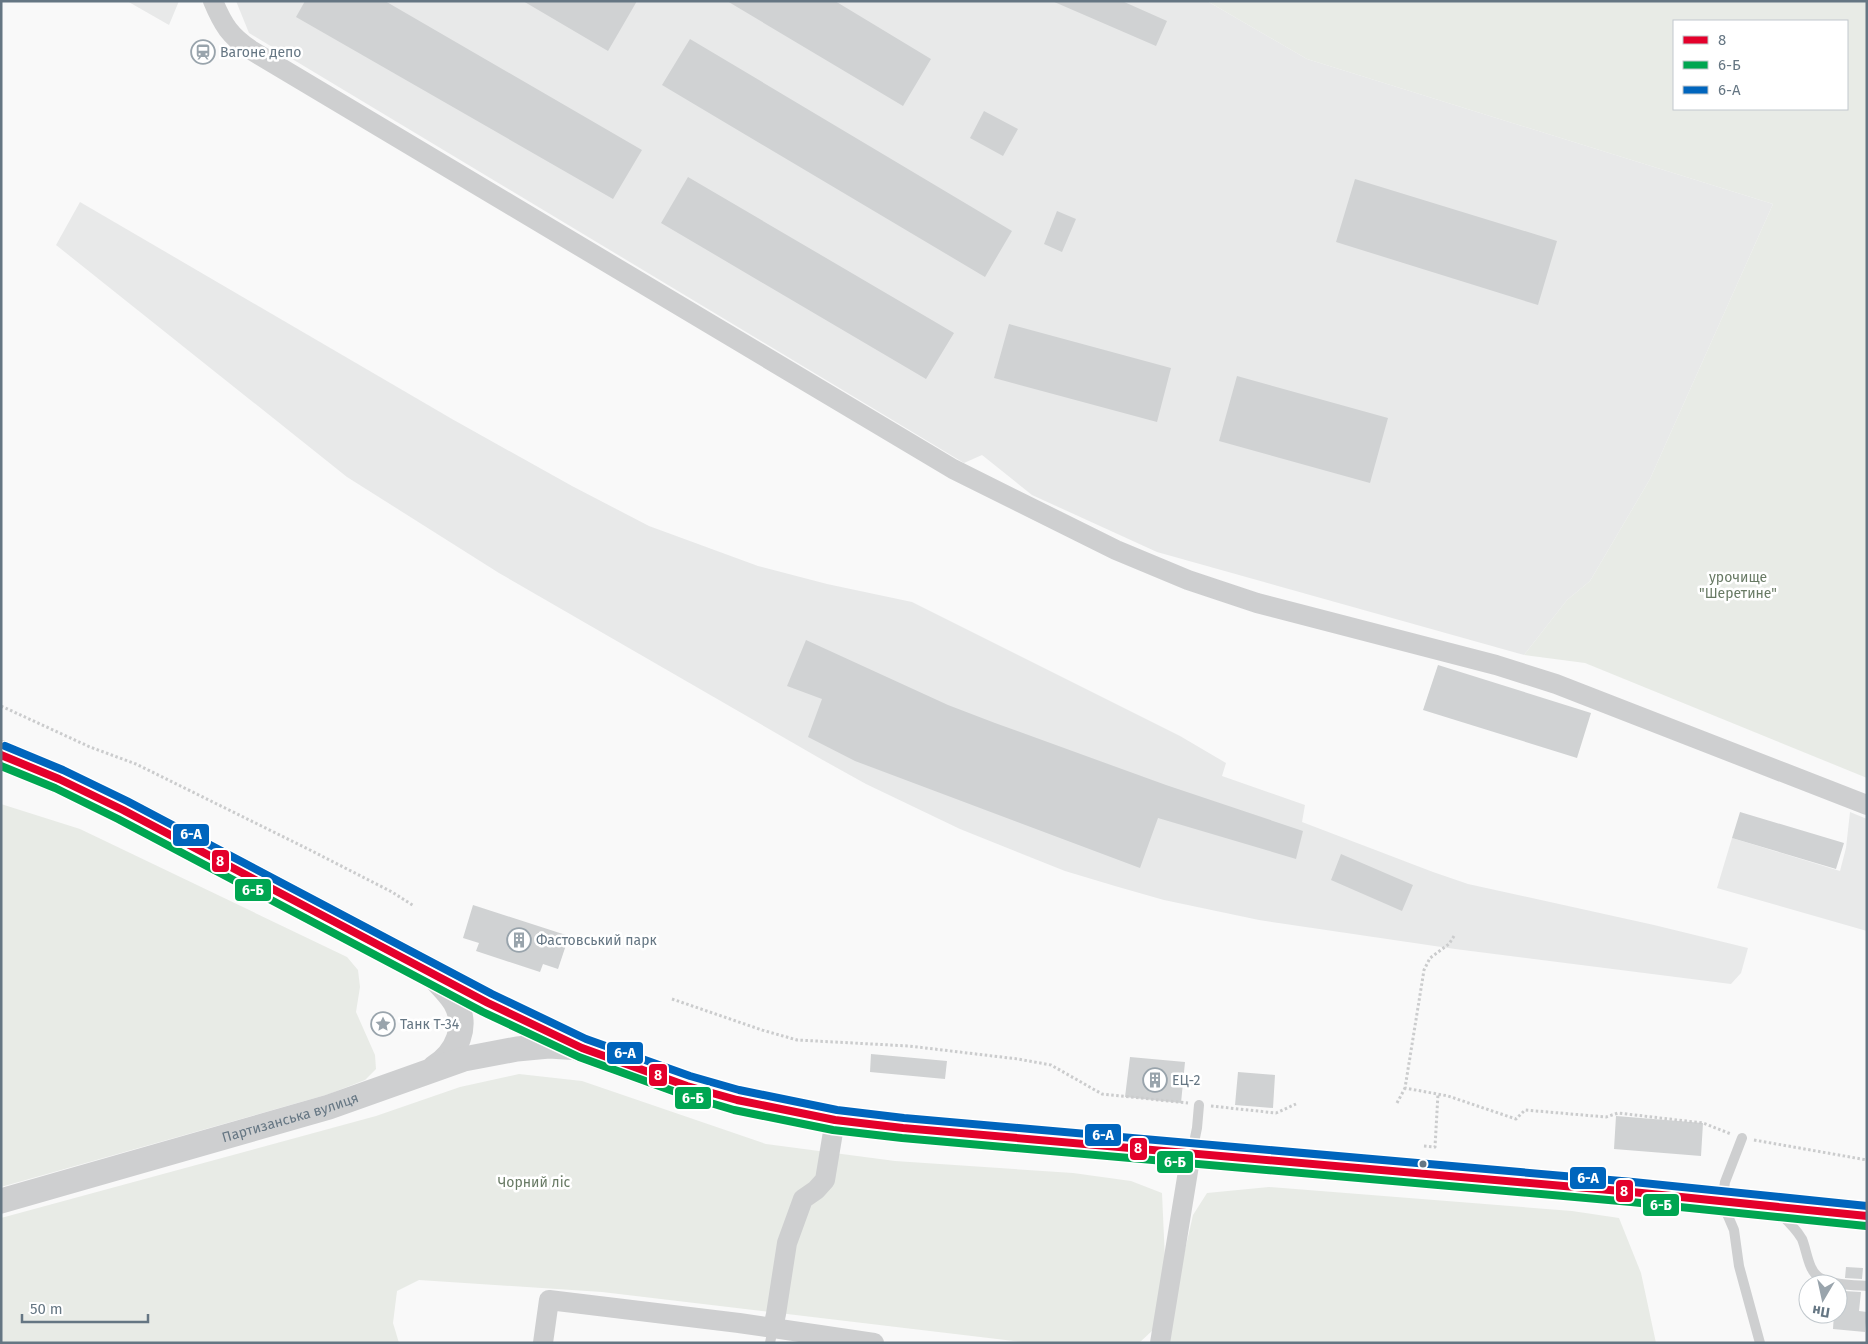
<svg xmlns="http://www.w3.org/2000/svg" width="1868" height="1344" font-family="'Fira Sans',sans-serif">
	<rect width="100%" height="100%" fill="#f9f9f9"/>
	<path fill="#e8e9e9" d="M127 1H179L169 25Z
		M236 1H1207L1307 59 1773 204 1650 479 1590 581 1567 600 1524 655 1157 552 1032 495 982 455 964 463 249 33Z
		M80 202 452 419 572 486 649 526 758 566 827 584 912 602 1180 736 1226 763 1222 776 1305 805 1302 822 1433 872 1468 884 1654 925 1748 948 1741 973 1731 984 1455 949 1259 920 1164 900 1115 886 1065 871 960 829 866 784 821 759 499 573 347 477 56 245Z
		M1850 812 1867 819V931L1717 888 1732 838 1840 871 1846 848Z"/>
	<path fill="#e8ebe6" fill-rule="evenodd" d="M1207 1H1867V778L1585 663 1524 655 1567 600 1590 581 1650 479 1773 204 1307 59ZM1674 21H1847V109H1674Z
		M1 804 80 829 347 957 358 970 360 987 356 1012 375 1055 376 1069 365 1080 329 1094 1 1187Z
		M519 1074 582 1081 766 1144 895 1161 1073 1173 1131 1181 1162 1193 1165 1260 1182 1263 1193 1215 1207 1193 1269 1187 1572 1211 1619 1218 1641 1273 1656 1343H1168L1154 1329 1139 1343H1031L602 1292 419 1280 397 1291 393 1323 399 1343H1V1218L376 1116 460 1087Z"/>
	<path fill="#d0d2d3" d="M305 1H385L642 150 613 199 296 17Z
		M523 1H637L608 51Z
		M727 1H835L931 59 903 106Z
		M1052 1H1122L1167 21 1156 46Z
		M690 39 1012 231 985 277 662 85Z
		M984 111 1018 129 1003 156 970 138Z
		M688 177 954 333 926 379 661 223Z
		M1355 179 1557 241 1538 305 1336 242Z
		M1057 211 1076 219 1062 252 1044 244Z
		M1009 324 1171 368 1157 422 994 378Z
		M1237 376 1388 418 1370 483 1219 441Z
		M806 640 948 705 995 723 1166 785 1303 831 1296 859 1158 818 1140 868 855 761 808 737 822 699 787 686Z
		M1438 665 1591 713 1577 758 1423 710Z
		M1740 812 1844 843 1836 869 1732 838Z
		M1341 854 1413 885 1402 911 1331 880Z
		M473 905 569 936 558 969 543 964 540 972 476 951 479 943 463 938Z
		M871 1054 947 1061 945 1079 870 1072Z
		M1130 1057 1185 1062 1181 1103 1125 1097Z
		M1238 1072 1275 1075 1273 1108 1235 1105Z
		M1616 1116 1703 1123 1701 1156 1614 1149Z
		M1846 1267 1863 1268 1862 1279 1845 1278Z
		M1844 1291 1861 1292 1859 1311 1867 1312 1865 1332 1833 1329 1834 1314H1838V1311L1842 1312Z"/>
	<g fill="none" stroke-linecap="round" stroke-linejoin="round">
		<g stroke="#d5d6d7" stroke-width="30">
			<path id="primary" d="M1 755 59 779 123 810 488 1003 582 1048 687 1086 737 1100 835 1120 903 1128 1632 1192 1867 1216"/>
		</g>
		<path stroke="#cbcccd" stroke-width="3" stroke-dasharray="2.5 2.5" stroke-linecap="butt" d="M1 706 90 747 136 764 310 850 392 892 414 906
			M1454 936 1449 944 1430 958 1424 970 1405 1088 1448 1096 1516 1119 1525 1110 1606 1117 1618 1113 1703 1123 1731 1134
			M672 999 762 1030 797 1040 909 1046 1018 1059 1051 1065 1102 1094 1188 1103
			M1397 1103 1405 1088
			M1211 1106 1276 1113 1296 1104
			M1754 1140 1867 1160
			M1424 1146 1435 1147 1438 1094"/>
		<path stroke="#cecfd0" stroke-width="10" d="M1742 1138 1725 1182 1722 1202 1734 1230 1739 1266 1760 1343
			M1192 1152 1197 1128 1199 1105
			M1778 1212C1787 1220 1796 1229 1802 1239 1807 1251 1808 1271 1820 1278 1833 1285 1852 1285 1867 1286
			M770 1343 773 1328"/>
		<path stroke="#cecfd0" stroke-width="20" d="M213 1C223 25 230 36 251 50L953 469 1116 550 1188 580 1257 603 1496 665 1556 684 1867 805
			M773 1328 776 1314 787 1243 803 1199 816 1190 825 1180 835 1120
			M543 1343 549 1300 739 1323 874 1343
			M1160 1343 1191 1153"/>
		<g stroke="#cecfd0" stroke-width="25">
			<path d="M431 974C439 983 449 992 455 1002 469 1026 457 1053 435 1067"/>
			<path id="s1" d="M1 1201 329 1107 464 1059 517 1049 549 1046 581 1048"/>
		</g>
		<use href="#primary" stroke="#e1e2e2" stroke-width="28"/>
		<g stroke="#fff" stroke-width="11">
			<path id="bus-1" d="M1 755 59 779 123 810 488 1003 582 1048 687 1086 737 1100 835 1120 903 1128 1632 1192 1867 1216"/>
		</g>
		<g stroke="#fff" stroke-width="11">
			<path id="bus-2" d="M1 766 55 788 118 819 483 1012 579 1057 684 1095 734 1110 833 1130 902 1138 1631 1202 1866 1226"/>
		</g>
		<g stroke="#fff" stroke-width="11">
			<path id="bus-3" d="M5 746 63 770 127 801 492 994 586 1039 690 1076 739 1090 837 1110 904 1118 1633 1182 1867 1206"/>
		</g>
		<use href="#bus-1" stroke="#e4002b" stroke-width="8"/>
		<use href="#bus-2" stroke="#00a651" stroke-width="8"/>
		<use href="#bus-3" stroke="#0065bd" stroke-width="8"/>
	</g>
	<defs>
		<g id="station-ring" transform="scale(1.25)"><circle r="9.5" fill="#fff" stroke="#99a4ac" stroke-width="1.5"/><path d="M-3-6H3Q5-6 5-4V2Q5 4 3 4L4.5 6H3L1.5 4h-3L-3 6H-4.5L-3 4Q-5 4-5 2V-4Q-5-6-3-6ZM-3.5-4v3h7v-3ZM-3.5 1v1.5H-2V1ZM2 1v1.5H3.5V1Z" fill="#99a4ac"/></g>
		<g id="building-ring" transform="scale(1.25)"><circle r="9.5" fill="#fff" stroke="#99a4ac" stroke-width="1.5"/><path d="M-4-6H4V6H1V3H-1V6H-4ZM-2.5-4.3h1.7v1.8h-1.7ZM.8-4.3h1.7v1.8H.8ZM-2.5-1h1.7V.8h-1.7ZM.8-1h1.7V.8H.8Z" fill="#99a4ac"/></g>
		<g id="sight-ring" transform="scale(1.25)"><circle r="9.5" fill="#fff" stroke="#99a4ac" stroke-width="1.5"/><path d="M0-6L1.8-2.2L6-1.7L2.9 1.2L3.7 5.4L0 3.3L-3.7 5.4L-2.9 1.2L-6-1.7L-1.8-2.2Z" fill="#99a4ac"/></g>
	</defs>
	<g fill-rule="evenodd">
		<use href="#station-ring" x="203" y="52"/>
		<use href="#building-ring" x="519" y="940"/>
		<use href="#sight-ring" x="383" y="1024"/>
		<use href="#building-ring" x="1155" y="1080"/>
	</g>
	<circle fill="#657683" stroke="#fff" stroke-width="2" cx="1423" cy="1164" r="4.5"/>
	<g text-anchor="middle" stroke-width="5" stroke-linejoin="round" paint-order="stroke">
		<g font-size="14" fill="#657683" stroke="#fff" text-anchor="start">
			<text x="220" y="57">Вагоне депо</text>
			<text x="536" y="945">Фастовський парк</text>
			<text x="400" y="1029">Танк Т-34</text>
			<text x="1172" y="1085">ЕЦ-2</text>
		</g>
		<g font-size="14" fill="#687a64" stroke="#fff">
			<text x="1738" y="582">урочище<tspan x="1738" dy="16">"Шеретине"</tspan></text>
			<text x="534" y="1187">Чорний ліс</text>
		</g>
		<g font-size="14" fill="#657683" stroke="#fff">
			<text dy="5" stroke="none"><textPath href="#s1" startOffset="301">Партизанська вулиця</textPath></text>
		</g>
	</g>
	<g stroke="#fff" stroke-width="2">
		<rect x="172" y="823" width="38" height="24" rx="5" fill="#0065bd"/>
		<rect x="211" y="849" width="19" height="24" rx="5" fill="#e4002b"/>
		<rect x="234" y="878" width="38" height="24" rx="5" fill="#00a651"/>
		<rect x="606" y="1041" width="38" height="24" rx="5" fill="#0065bd"/>
		<rect x="648" y="1063" width="20" height="24" rx="5" fill="#e4002b"/>
		<rect x="674" y="1086" width="38" height="24" rx="5" fill="#00a651"/>
		<rect x="1084" y="1123" width="38" height="24" rx="5" fill="#0065bd"/>
		<rect x="1129" y="1137" width="19" height="24" rx="5" fill="#e4002b"/>
		<rect x="1156" y="1150" width="38" height="24" rx="5" fill="#00a651"/>
		<rect x="1569" y="1166" width="38" height="24" rx="5" fill="#0065bd"/>
		<rect x="1615" y="1179" width="19" height="24" rx="5" fill="#e4002b"/>
		<rect x="1642" y="1193" width="38" height="24" rx="5" fill="#00a651"/>
	</g>
	<g font-size="14" text-anchor="middle" font-weight="bold" fill="#fff">
		<text x="191" y="839">6-А</text>
		<text x="220" y="866">8</text>
		<text x="253" y="895">6-Б</text>
		<text x="625" y="1058">6-А</text>
		<text x="658" y="1080">8</text>
		<text x="693" y="1103">6-Б</text>
		<text x="1103" y="1140">6-А</text>
		<text x="1138" y="1153">8</text>
		<text x="1175" y="1167">6-Б</text>
		<text x="1588" y="1183">6-А</text>
		<text x="1624" y="1196">8</text>
		<text x="1661" y="1210">6-Б</text>
	</g>
	<rect width="1868" height="1344" fill="none" stroke="#657683" stroke-width="5"/>
	<rect x="1673" y="20" width="175" height="90" fill="#ffffff" stroke="#c1c8cd"/>
	<rect x="1683" y="36" width="25" height="8" fill="#e4002b" stroke="#c1c8cd"/>
	<text x="1718" y="45" font-size="15" fill="#657683">8</text>
	<rect x="1683" y="61" width="25" height="8" fill="#00a651" stroke="#c1c8cd"/>
	<text x="1718" y="70" font-size="15" fill="#657683">6-Б</text>
	<rect x="1683" y="86" width="25" height="8" fill="#0065bd" stroke="#c1c8cd"/>
	<text x="1718" y="95" font-size="15" fill="#657683">6-А</text>
	<g transform="translate(1823 1299) rotate(189)"><circle r="24" fill="#ffffff" stroke="#c1c8cd"/>
	<path d="M0-4L9 19L0 12L-9 19Z" fill="#99a4ac"/>
	<text y="-8" font-size="14" font-weight="bold" text-anchor="middle" fill="#657683">Пн</text>
	</g>
	<path d="M22 1314v8h126v-8" fill="none" stroke="#657683" stroke-width="2.5"/>
	<text x="30" y="1314" font-size="15" fill="#657683" stroke="#ffffff" stroke-width="4" paint-order="stroke">50 m</text>
</svg>
